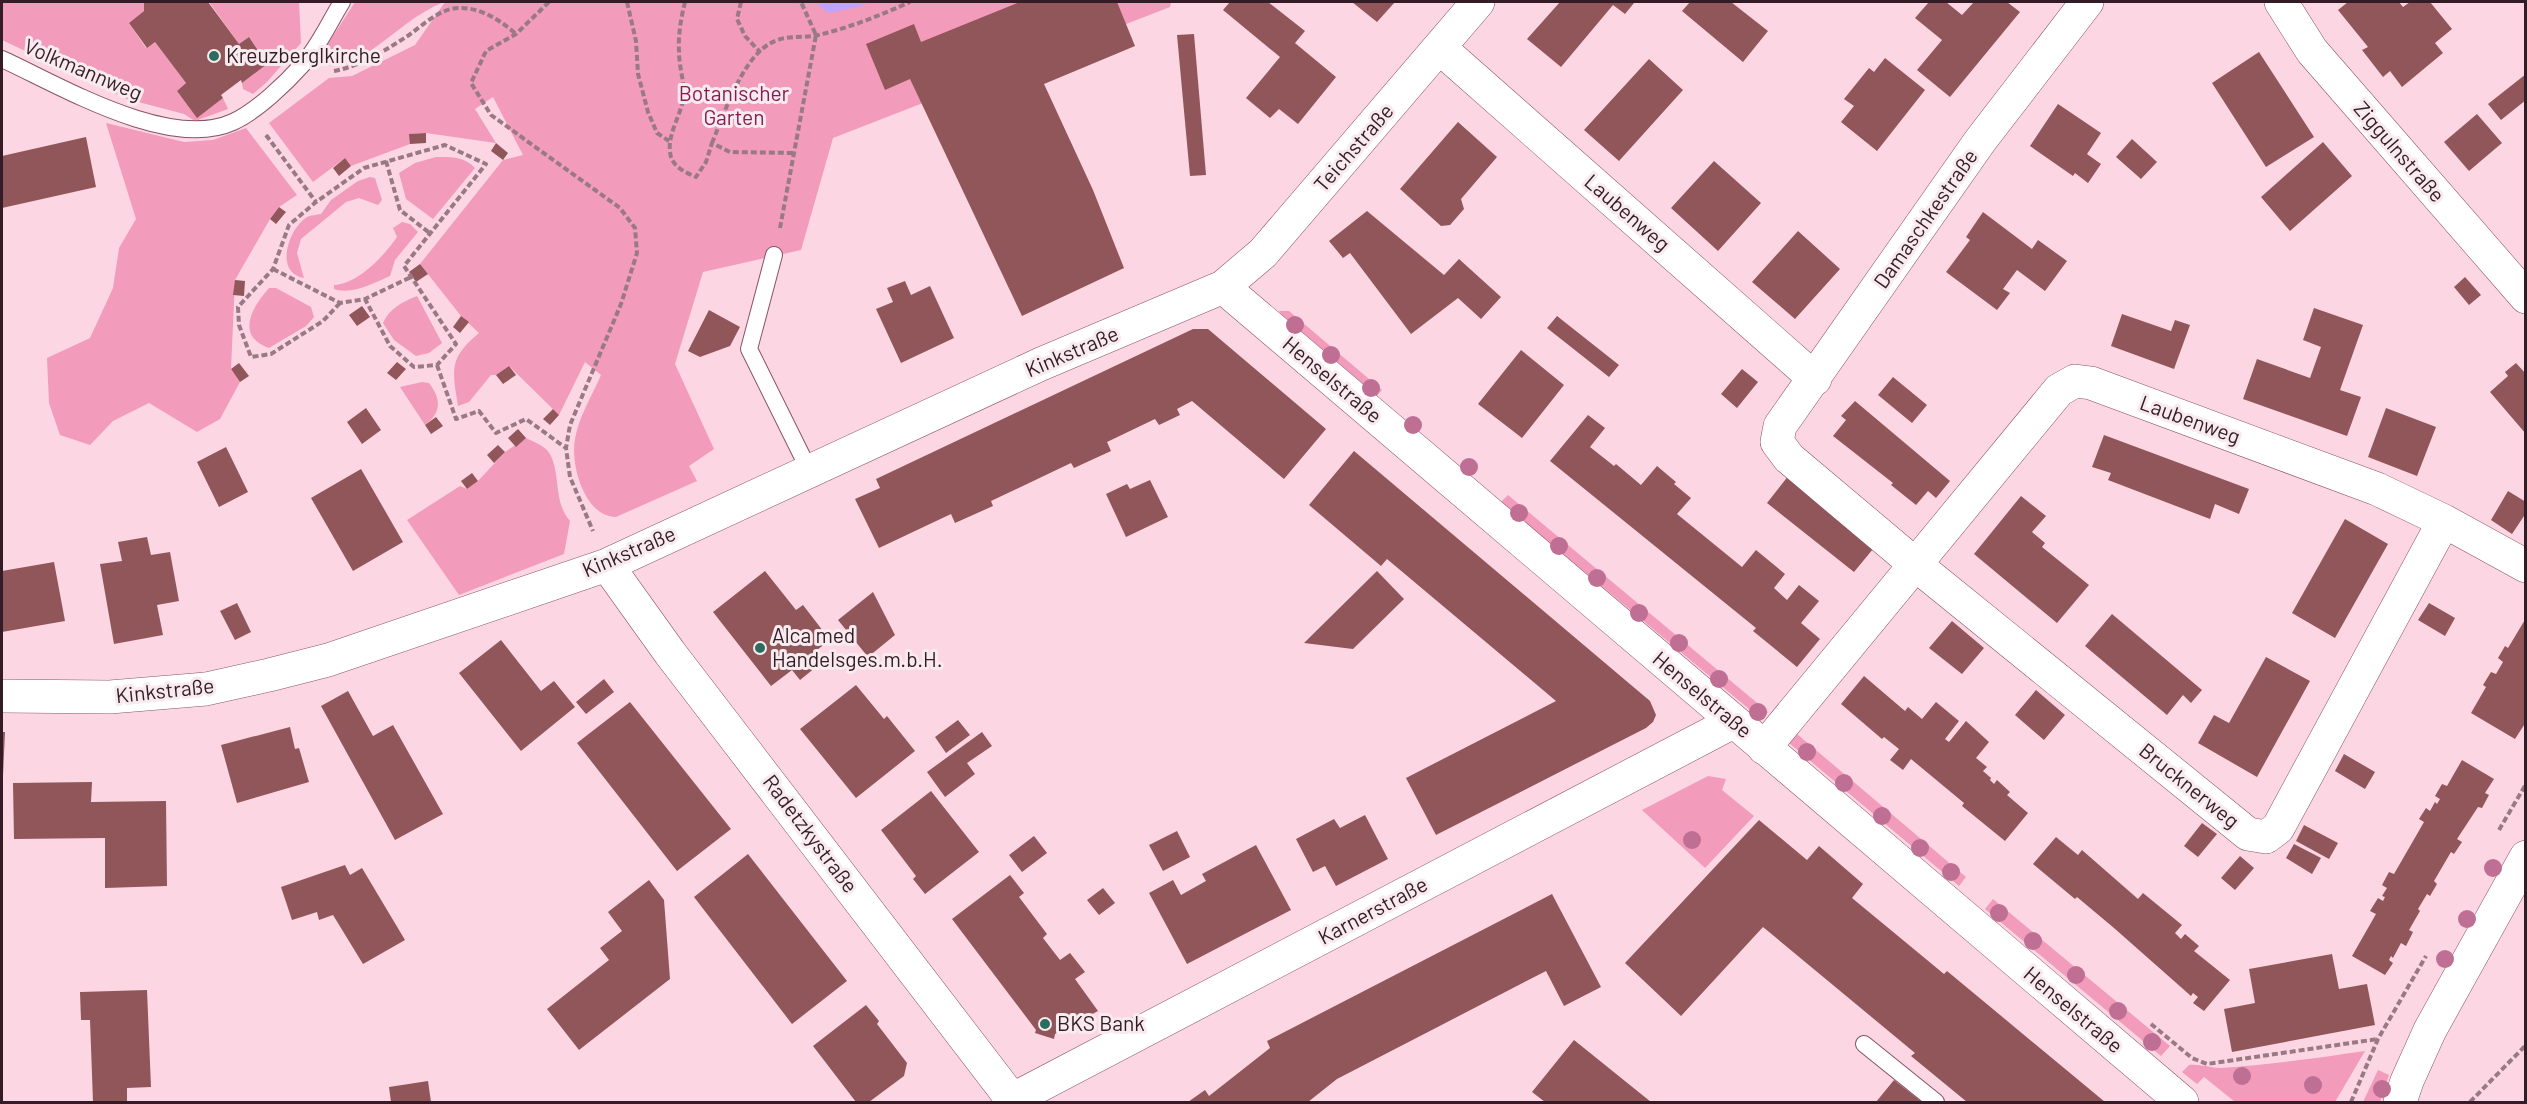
<svg xmlns="http://www.w3.org/2000/svg" width="2527" height="1104" font-family="Barlow,sans-serif">
	<rect width="100%" height="100%" fill="#fdd6e3"/>
	<path fill="#f29bbb" d="M2 2H144V11L129 23 146 48 155 42 186 83 177 91 197 117 223 98 228 109 195 121 184 114 127 99 2 40Z
		M209 2H299L301 43 267 82 253 94 243 89 242 83 267 64 249 37 239 44Z
		M355 2H444C416 13 395 34 370 51 357 59 342 63 327 66L320 56Z
		M445 2H1171L1170 7 833 138 801 250 703 272 675 364 714 449 689 466 697 481 616 517C585 517 570 465 575 439 579 416 592 396 601 375L585 362 559 415 509 366 496 375H491L469 402 458 406C452 369 449 358 479 333L461 316 420 264 503 160 523 155 493 97 475 109 496 143 426 133 410 134V144L351 166 345 158 313 182 269 123 329 78 352 76 415 45Z
		M106 123 184 142 213 140 246 128 297 195 279 207 270 219 235 280 231 369 240 382 220 419 197 432 149 403 113 421 90 445 60 435 49 403 47 358 90 338 113 288 119 248 136 219Z
		M436 157C450 157 464 156 475 168L433 219 406 199 399 173 415 163Z
		M370 177 375 178 382 200 378 205 359 198 346 202 301 239 297 253 304 278C274 273 288 229 307 217 311 215 317 215 321 214L331 200 358 181Z
		M402 222 410 224 418 232 395 260 390 276C374 283 352 295 334 289V285C358 284 384 256 397 237L393 228Z
		M269 288H276L311 307 314 317 306 326 269 348C235 336 252 307 269 288Z
		M417 296 442 343 429 353 416 356 394 340 383 323C390 308 402 302 417 296Z
		M1279 311H1289L1382 390 1375 398 1283 320Z
		M422 382 429 383C442 400 441 413 425 425L400 387Z
		M526 438C532 441 542 445 547 450 562 468 552 501 570 521L564 554 459 595 407 520 460 486 467 489 478 481 505 452Z
		M1508 495 1768 712 1761 719 1501 502Z
		M1797 734 1966 877 1959 886 1789 743Z
		M1708 776 1726 779 1722 790 1754 816 1705 868 1642 810Z
		M1993 899 2170 1046 2161 1056 1985 909Z
		M2365 1051 2335 1102H2235L2204 1077 2197 1084 2182 1072 2189 1065C2200 1064 2210 1068 2221 1068 2269 1065 2317 1058 2365 1051Z
		M2378 1070 2389 1075 2380 1102H2363Z"/>
	<path fill="#bea4fe" d="M815 2H867L858 7 828 13Z"/>
	<path fill="#905659" d="M144 2H208L239 44 249 37 267 64 242 83 241 80 221 95 223 98 197 118 177 91 186 83 155 42 147 48 129 23 144 11Z
		M1020 2H1117L1135 46 1044 84 1093 190 1124 268 1022 316 910 79 885 90 866 44 914 24 921 42Z
		M1230 2H1268L1305 31 1295 43 1336 77 1298 124 1279 109 1270 118 1246 98 1280 57 1223 10Z
		M1352 2H1395L1377 22Z
		M1560 2H1632L1634 3 1625 14 1613 5 1561 67 1527 39Z
		M1690 2H1731L1768 31 1743 62 1682 11Z
		M1929 2H1946L1962 15 1974 2H2007L2020 12 1950 97 1917 70 1942 40 1915 18Z
		M2348 2H2399L2403 7 2410 2H2430L2452 29 2435 43 2443 53 2402 87 2390 71 2383 77 2362 50 2368 47 2338 10Z
		M1194 34 1206 175 1190 176 1177 35Z
		M2259 52 2314 137 2266 167 2212 83Z
		M1885 58 1925 90 1877 151 1841 122 1854 106 1844 99 1869 68 1874 72Z
		M1649 59 1683 90 1619 161 1584 130Z
		M2526 74V100L2501 120 2488 104Z
		M2058 104 2101 133 2087 154 2101 164 2088 183 2075 173 2073 176 2030 146Z
		M2477 114 2502 143 2469 171 2444 142Z
		M1458 122 1497 157 1461 199 1464 209 1450 225 1441 226 1400 189Z
		M426 133V143L410 144 409 134Z
		M86 137 96 187 2 208V156Z
		M2132 139 2157 162 2141 179 2116 157Z
		M2323 142 2352 176 2290 231 2261 197Z
		M496 143 508 153 503 160 491 151Z
		M345 158 351 166 339 176 333 168Z
		M1714 161 1761 203 1718 251 1671 208Z
		M279 207 286 212 276 224 270 219Z
		M1367 211 1444 275 1459 259 1501 297 1481 319 1458 298 1411 334 1350 253 1343 258 1329 241Z
		M1983 212 2032 249 2038 240 2067 261 2045 291 2017 270 2003 289 2010 293 1997 310 1946 272 1970 240 1966 237Z
		M1798 231 1840 269 1795 319 1752 282Z
		M420 264 428 274 416 282 409 272Z
		M2465 277 2481 295 2469 305 2454 287Z
		M235 280 245 281 244 296 233 295Z
		M905 281 911 295 930 286 954 338 901 363 876 309 893 302 887 288Z
		M362 306 370 317 357 326 349 315Z
		M2314 308 2363 325 2340 390 2361 397 2347 436 2243 399 2257 359 2310 378 2321 347 2303 340Z
		M709 310 740 327 730 346 700 357 688 351Z
		M2122 314 2171 331 2175 320 2190 325 2174 369 2111 346Z
		M461 316 469 322 460 333 453 327Z
		M1557 316 1619 365 1609 377 1547 328Z
		M1193 329H1208L1326 429 1284 479 1192 401 1177 409 1180 415 1159 425 1155 419 1107 442 1111 451 1074 468 1071 463 991 501 993 506 955 523 951 514 879 548 855 499 880 488 876 479Z
		M1521 350 1564 385 1522 438 1478 404Z
		M397 362 406 369 396 380 387 373Z
		M239 363 249 376 240 382 231 369Z
		M2516 363 2526 374V434L2490 392 2508 376 2505 372Z
		M509 366 516 375 503 384 496 375Z
		M1742 369 1758 382 1737 408 1721 394Z
		M1893 377 1927 405 1912 423 1878 395Z
		M1855 401 1950 481 1936 498 1928 491 1916 505 1891 485 1893 483 1833 436 1846 420 1841 416Z
		M366 408 381 430 362 444 347 422Z
		M2386 408 2436 427 2417 476 2368 457Z
		M553 409 559 415 550 425 543 419Z
		M1588 415 1605 428 1590 447 1614 466 1616 464 1641 485 1657 466 1676 482 1674 484 1691 498 1677 514 1742 567 1756 550 1785 574 1774 588 1787 600 1799 585 1819 601 1801 623 1820 639 1797 667 1753 631 1756 628 1550 461Z
		M436 417 443 426 431 434 425 425Z
		M518 429 526 438 516 447 508 438Z
		M2104 435 2249 489 2239 514 2215 504 2210 519 2108 480 2111 473 2092 467Z
		M498 445 505 452 494 463 487 455Z
		M226 447 248 492 219 507 197 462Z
		M1354 451 1650 701 1656 715 1653 722 1646 728 1436 835 1406 778 1556 701 1387 559 1381 566 1309 505Z
		M361 469 403 542 353 571 311 498Z
		M472 473 478 481 467 489 461 481Z
		M1789 475 1873 549 1854 572 1767 503Z
		M1150 480 1168 517 1126 537 1106 494 1127 484 1130 489Z
		M2508 491 2526 502V513L2512 534 2491 520Z
		M2021 496 2046 516 2032 532 2045 543 2042 547 2089 585 2057 623 1974 554Z
		M2345 519 2388 544 2335 638 2292 613Z
		M147 537 151 555 170 552 179 601 157 605 163 635 114 644 100 564 122 561 118 542Z
		M54 562 65 621 2 632V571Z
		M765 571 796 610 803 605 830 640 813 653 821 663 800 680 792 670 771 686 713 612Z
		M1377 571 1404 599 1353 649 1304 643Z
		M873 592 895 635 868 657 838 620Z
		M237 603 251 632 235 640 220 611Z
		M2429 603 2455 618 2445 636 2418 620Z
		M2112 614 2202 690 2191 703 2183 695 2167 715 2085 646Z
		M2526 618V722L2515 739 2471 713 2486 687 2483 685 2491 672 2496 674 2503 662 2498 658 2505 646 2508 648Z
		M1952 621 1984 648 1962 674 1929 648Z
		M501 640 541 691 554 681 575 707 521 751 459 673Z
		M2266 657 2310 681 2257 777 2198 743 2214 715 2229 723Z
		M1864 676 1905 711 1908 707 1922 719 1936 702 1959 721 1945 739 1949 742 1966 721 1989 742 1976 758 1987 767 1983 771 1991 778 1990 780 1994 784 1997 780 2010 792 2007 795 2028 813 2005 841 1962 806 1964 803 1911 759 1903 770 1890 760 1899 749 1884 737 1882 739 1841 704Z
		M604 679 614 692 586 714 576 702Z
		M856 685 884 719 887 716 915 751 856 798 800 729Z
		M2036 690 2065 715 2044 740 2015 715Z
		M348 691 373 736 393 725 443 814 395 840 321 706Z
		M630 702 731 829 677 871 577 743Z
		M958 720 970 735 946 753 935 737Z
		M290 727 295 749 299 748 309 782 237 803 221 745Z
		M2 732H5L3 776H2Z
		M982 732 992 746 967 763 975 774 945 797 927 772Z
		M2344 754 2375 772 2365 789 2335 771Z
		M2462 760 2494 779 2485 793 2489 795 2482 808 2478 807 2457 839 2462 842 2454 854 2451 852 2434 881 2437 884 2430 896 2427 894 2418 909 2420 911 2409 930 2413 932 2406 946 2401 943 2393 958 2391 956 2389 960 2393 963 2385 975 2352 956 2376 914 2370 911 2378 898 2383 901 2385 897 2382 896 2387 888 2382 885 2389 872 2394 874 2424 822 2419 819 2426 808 2430 811 2435 802 2437 804 2440 799 2435 796 2442 784 2447 786Z
		M92 782 91 802 166 801 167 886 105 888V838L14 839 13 783Z
		M931 791 979 852 925 894 913 879 916 876 881 830Z
		M1365 815 1388 859 1336 886 1325 866 1313 872 1296 839 1334 819 1340 828Z
		M1759 820 1807 860 1819 846 1863 884 1852 898 1944 974 1947 971 2105 1102H1967L1911 1056 1915 1053 1763 927 1681 1016 1625 963Z
		M2202 823 2217 834 2198 857 2184 846Z
		M2304 825 2338 843 2329 859 2296 841Z
		M1177 831 1190 857 1163 871 1149 845Z
		M1034 836 1047 853 1022 872 1009 855Z
		M2056 837 2078 855 2082 850 2138 899 2143 893 2182 925 2175 933 2181 939 2185 934 2199 946 2194 951 2230 980 2204 1011 2193 1003 2198 997 2193 993 2191 996 2114 928 2077 897 2075 899 2033 864Z
		M2294 844 2321 858 2312 874 2286 858Z
		M1256 845 1291 910 1187 964 1149 893 1173 880 1181 895 1206 881 1202 874Z
		M748 854 847 981 792 1024 694 897Z
		M2240 856 2254 868 2235 890 2221 878Z
		M345 865 350 875 362 868 405 940 363 964 333 915 319 920 317 912 292 920 281 887Z
		M1010 875 1024 893 1019 897 1047 934 1043 938 1060 960 1070 953 1085 972 1075 979 1098 1011 1055 1034 1054 1039 1035 1033 1036 1030 952 919Z
		M649 880 664 900 670 979 579 1050 547 1009 609 960 600 948 622 931 608 912Z
		M1103 888 1115 903 1099 915 1087 900Z
		M1552 894 1601 987 1564 1006 1546 971 1337 1079 1308 1102H1188L1205 1090 1209 1096 1270 1048 1267 1041Z
		M2332 954 2339 989 2367 984 2375 1025 2232 1052 2224 1009 2255 1003 2249 969Z
		M147 990 151 1087 127 1088V1102H93L90 1020H81L80 992Z
		M866 1005 879 1021 877 1024 907 1063 904 1076 869 1102H856L813 1046Z
		M1574 1040 1651 1102H1545L1532 1092Z
		M1894 1080 1922 1102H1876Z
		M428 1081 431 1102H391L389 1087Z"/>
	<g fill="none" stroke-linecap="round" stroke-linejoin="round">
		<g stroke="#895367" stroke-width="18">
			<path id="service" d="M2 59C61 86 169 151 233 122 257 111 286 83 303 64 319 46 330 21 342 2
				M774 255 749 349 809 470
				M1864 1044 1936 1102"/>
		</g>
		<g stroke="#895367" stroke-width="34">
			<path id="minor" d="M2087 2 1980 141 1780 426 1777 442 1789 458 1916 565 2248 834 2266 837 2278 828 2444 521
				M2281 2 2312 51 2526 297
				M1440 48 1815 379
				M1223 287 2182 1102
				M607 565 670 653 1014 1102
				M2 696 110 697 206 689 269 675 328 660 607 565 1041 364 1223 287 1263 253 1478 2
				M1764 748 2059 390 2075 381 2091 383 2377 489 2444 521 2526 566
				M1008 1102 1733 722
				M2400 1102 2407 1081 2430 1030 2526 857"/>
		</g>
		<path stroke="#987984" stroke-width="4" stroke-dasharray="6 3" stroke-linecap="butt" d="M549 2 516 34 486 51 471 83 491 115 620 208 635 228 637 253 621 304 570 425 566 448 570 477 593 531
			M627 2 636 41 638 74 648 112 657 133 669 141
			M685 2C681 18 678 35 679 52 679 66 684 81 684 94 682 116 665 135 671 157 674 167 686 173 696 177L706 162 712 143 730 152 794 153
			M741 2 737 19 745 36 760 52
			M334 71C361 66 386 50 409 35 423 25 439 9 458 8 480 7 500 20 516 34
			M266 135 316 202
			M712 143C724 114 741 61 769 44 785 34 801 39 818 35 849 28 881 15 910 2
			M386 161 400 210 431 234
			M780 228 816 35 801 2
			M273 269 340 303 365 299 411 277
			M340 303 323 321 271 354 251 357 239 325 238 307 273 269 289 225 316 202 364 168 445 145 486 164 404 266 456 344 437 365 414 367 390 346 365 299
			M437 365 456 419 479 411 496 433 526 419 566 448
			M2499 830 2526 784
			M2151 1024 2192 1058 2207 1064 2378 1039
			M2351 1102 2378 1039 2426 956
			M2470 1102 2526 1045"/>
		<use href="#service" stroke="#fff" stroke-width="16"/>
		<use href="#minor" stroke="#fff" stroke-width="33"/>
	</g>
	<g fill="#be6f93">
		<circle cx="1295" cy="325" r="9"/>
		<circle cx="1331" cy="355" r="9"/>
		<circle cx="1371" cy="388" r="9"/>
		<circle cx="1413" cy="425" r="9"/>
		<circle cx="1469" cy="467" r="9"/>
		<circle cx="1519" cy="513" r="9"/>
		<circle cx="1559" cy="546" r="9"/>
		<circle cx="1597" cy="578" r="9"/>
		<circle cx="1639" cy="613" r="9"/>
		<circle cx="1679" cy="643" r="9"/>
		<circle cx="1719" cy="679" r="9"/>
		<circle cx="1758" cy="712" r="9"/>
		<circle cx="1807" cy="752" r="9"/>
		<circle cx="1844" cy="783" r="9"/>
		<circle cx="1882" cy="816" r="9"/>
		<circle cx="1692" cy="840" r="9"/>
		<circle cx="1920" cy="848" r="9"/>
		<circle cx="2493" cy="868" r="9"/>
		<circle cx="1951" cy="872" r="9"/>
		<circle cx="1999" cy="913" r="9"/>
		<circle cx="2467" cy="919" r="9"/>
		<circle cx="2033" cy="941" r="9"/>
		<circle cx="2445" cy="959" r="9"/>
		<circle cx="2076" cy="975" r="9"/>
		<circle cx="2118" cy="1011" r="9"/>
		<circle cx="2152" cy="1042" r="9"/>
		<circle cx="2242" cy="1076" r="9"/>
		<circle cx="2313" cy="1085" r="9"/>
		<circle cx="2382" cy="1089" r="9"/>
	</g>
	<g fill="#2a6d5f" stroke="#f8ebef" stroke-width="2">
		<circle cx="214" cy="56" r="6"/>
		<circle cx="760" cy="648" r="6"/>
		<circle cx="1045" cy="1024" r="6"/>
	</g>
	<g text-anchor="middle" stroke-width="6" stroke-linejoin="round" paint-order="stroke">
		<g font-size="21" fill="#331c25" stroke="#f8ebef" text-anchor="start">
			<text x="226" y="63">Kreuzberglkirche</text>
			<text x="772" y="643">Alca med<tspan x="772" dy="24">Handelsges.m.b.H.</tspan></text>
			<text x="1057" y="1031">BKS Bank</text>
		</g>
		<g font-size="21" fill="#331c25" stroke="#f8ebef">
			<text transform="translate(83 70) rotate(23)" y="7">Volkmannweg</text>
			<text transform="translate(1354 148) rotate(-49)" y="7">Teichstraße</text>
			<text transform="translate(2399 152) rotate(49)" y="7">Ziggulnstraße</text>
			<text transform="translate(1627 213) rotate(41)" y="7">Laubenweg</text>
			<text transform="translate(1926 219) rotate(-55)" y="7">Damaschkestraße</text>
			<text transform="translate(1072 352) rotate(-23)" y="7">Kinkstraße</text>
			<text transform="translate(1332 380) rotate(40)" y="7">Henselstraße</text>
			<text transform="translate(2190 420) rotate(20)" y="7">Laubenweg</text>
			<text transform="translate(629 552) rotate(-23)" y="7">Kinkstraße</text>
			<text transform="translate(165 691) rotate(-6)" y="7">Kinkstraße</text>
			<text transform="translate(1702 695) rotate(40)" y="7">Henselstraße</text>
			<text transform="translate(2189 786) rotate(39)" y="7">Brucknerweg</text>
			<text transform="translate(810 834) rotate(53)" y="7">Radetzkystraße</text>
			<text transform="translate(1373 911) rotate(-28)" y="7">Karnerstraße</text>
			<text transform="translate(2073 1010) rotate(40)" y="7">Henselstraße</text>
		</g>
		<g font-size="21" fill="#8a1b51" stroke="#f8ebef">
			<text x="734" y="101">Botanischer<tspan x="734" dy="24">Garten</tspan></text>
		</g>
	</g>
	<rect width="2527" height="1104" fill="none" stroke="#331c25" stroke-width="6"/>
</svg>
